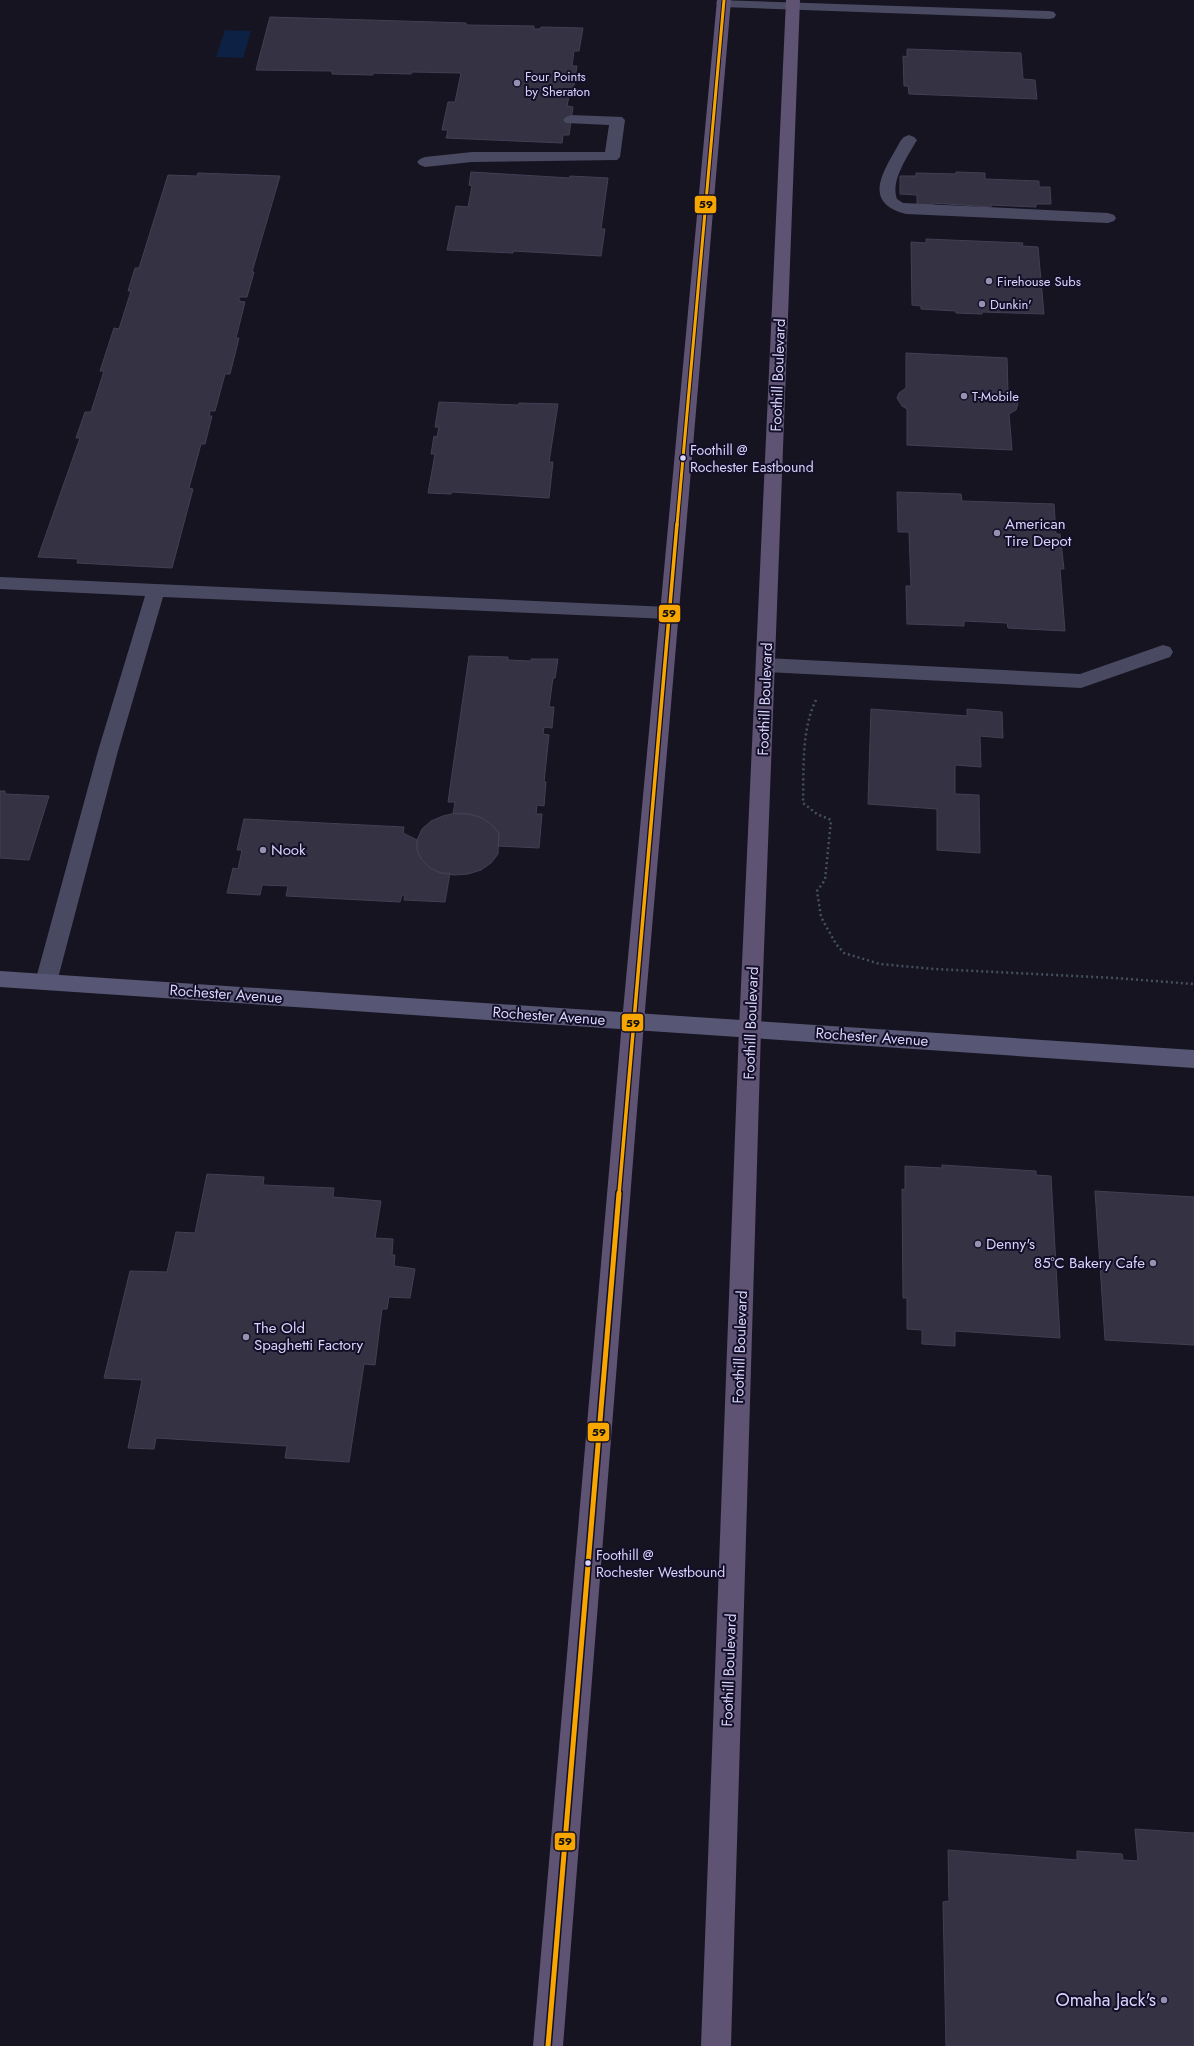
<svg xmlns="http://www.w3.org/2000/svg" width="1194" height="2046" font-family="Jost,sans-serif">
	<rect width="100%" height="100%" fill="#161421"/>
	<path fill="#0d2144" d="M225 30 251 31 243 58 216 57Z"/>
	<path fill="#343243" stroke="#433f54" d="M270 17 466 23V25L534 26V29H540L541 27 583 28 579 51H574L572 66H577L573 91H570L567 106 573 107 569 135H563L562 143 446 138 448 130H442L448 102H455L461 73 412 72 411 74 373 73V75L332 74V71L256 70Z
		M907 49 1021 53 1023 79 1035 80 1037 99 909 94 908 86H904L903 56 907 57Z
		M471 172 570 178V176L608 178 601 229H605L601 256 513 251V253L447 250 456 206 468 207 472 186 469 185Z
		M956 172 985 173V179L1039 181V187H1050L1051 204H1036V207L991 205V207L933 203V205H917V195L900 194V176H916V173L956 174Z
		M198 173 280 176 252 272H254L247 297H239V301L245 302 236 338H239L230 374H225L215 411H210L209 416H212L205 444H201L189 488 193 489 172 568 77 563 78 559 38 557 80 438H76L85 412H91L104 371H100L114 328 119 329 131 291H128L135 268H139L168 175 197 176Z
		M926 239 1023 243 1022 246 1038 247 1044 314 982 312V314L956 313V311L921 309V306L912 305 911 242 926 243Z
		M906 353 1007 358 1008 392 1015 396 1018 403 1016 410 1009 414 1012 450 907 445V409L902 406 897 398 899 393 906 388Z
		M439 402 518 405 519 403 558 404 549 462H553L549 498 452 492 451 494 428 493 435 454H431L434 436 437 437 439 427H435Z
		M897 492 961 494 962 501 1054 504 1056 534H1060L1064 569H1060L1065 631 1008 628 1007 623 964 621V626L907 624 906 586H911L909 532H898Z
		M469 656 508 657V660L531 661V659H558L555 678H553L549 707H554L552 728 544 727 543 734 549 735 544 782H546L544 806 537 805 536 814H542L539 848 498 846 499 833 492 825 482 818 470 814H453L455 802H448Z
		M871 709 967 716V709L1002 712 1003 738 980 736 981 767 955 765V794L979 795 980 853 937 850V809L868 804Z
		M0 791H5V794L49 796 29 860 0 858Z
		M456 813 470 814 482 818 492 825 499 833 498 854 491 863 481 870 468 874 454 875 441 873 430 868 421 859 417 850V840L422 829 431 821 443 816Z
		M244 819 404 827 403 833 417 840V850L421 859 430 868 441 873H450L445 902 404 900 405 895H402L400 902 286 896 288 886 262 885 260 895 227 893 233 868 238 869 242 850H237Z
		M942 1165 1036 1171V1175L1051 1176 1060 1338 955 1331V1346L922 1344V1330L907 1329V1298H903L902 1189 905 1190V1166L942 1168Z
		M207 1174 264 1177 263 1185 334 1188 333 1197 381 1201 375 1238 393 1239 392 1255H395L394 1266 415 1269 410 1298 389 1297 387 1309H382L375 1365 364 1364 349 1462 285 1458 287 1446 156 1438 154 1449 128 1448 142 1380 104 1378 130 1271 167 1272 176 1232 195 1233Z
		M1095 1191 1194 1197V1345L1105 1340Z
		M1135 1829 1194 1833V2046H946L943 1902 949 1901 948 1850 1077 1860V1851L1122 1854 1123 1860 1138 1861Z"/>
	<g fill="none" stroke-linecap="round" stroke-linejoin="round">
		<path stroke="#44505f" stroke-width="2.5" stroke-dasharray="2 3" stroke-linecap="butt" d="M816 700C801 730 804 770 803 803L817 814 831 820 825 880 817 891 821 917 836 944 844 953 880 964 934 969 1115 978 1194 984"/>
		<path fill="#4a4962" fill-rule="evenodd" d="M718 0 1049 11 1054 12 1056 15 1054 18 1049 19 723 7 718 6 716 3Z
			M571 115 622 117 625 120 620 157 617 160 472 162 425 167 420 165 417 162 420 159 425 157 472 152H605L609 125 566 123 563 120 566 117Z
			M909 135 914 137 917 140C908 156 890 181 897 199L903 203 1108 213 1114 215 1116 218 1114 221 1108 223 906 214C859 202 886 168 901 140L904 137Z
			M0 577 669 607 676 608 678 613 676 618 669 619 163 597 118 751 57 982 54 988 46 990 38 988 35 982 98 751 145 596 0 589Z
			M1163 645 1170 647 1173 652 1170 657 1081 688 766 672 759 670 756 665 759 660 766 658 1080 674Z"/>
		<path fill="#575674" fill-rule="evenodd" d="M0 971 1194 1050V1068L0 987Z"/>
		<path fill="#5e5373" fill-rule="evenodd" d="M717 0H731L644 1022 563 2046H533L622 1022Z
			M786 0H800L761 1029 731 2046H701L739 1029Z"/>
		<g stroke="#130f26" stroke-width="5">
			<path id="bus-1-far2" d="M677 525 724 0"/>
		</g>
		<g stroke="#130f26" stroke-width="6">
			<path id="bus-1-far1" d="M619 1194 677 524"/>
		</g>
		<g stroke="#130f26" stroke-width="8">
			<path id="bus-1" d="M548 2046 619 1193"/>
		</g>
		<use href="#bus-1-far2" stroke="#f7a600" stroke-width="3"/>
		<use href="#bus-1-far1" stroke="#f7a600" stroke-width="3.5"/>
		<use href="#bus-1" stroke="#f7a600" stroke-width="5"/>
	</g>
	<g fill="#9591b1" stroke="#130f26" stroke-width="1.5">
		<circle cx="517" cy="83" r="4"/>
		<circle cx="989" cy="281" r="4"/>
		<circle cx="982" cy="304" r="4"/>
		<circle cx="964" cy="396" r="4"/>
		<circle cx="997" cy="533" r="4"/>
		<circle cx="263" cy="850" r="4"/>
		<circle cx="978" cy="1244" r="4"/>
		<circle cx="1153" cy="1263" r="4"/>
		<circle cx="246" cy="1337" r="4"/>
		<circle cx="1164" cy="2000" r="4"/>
	</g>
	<g fill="#d9d4ff" stroke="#130f26" stroke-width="1.5">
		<circle cx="683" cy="458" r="3.5"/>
		<circle cx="588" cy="1563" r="3.5"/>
	</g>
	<g text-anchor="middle" stroke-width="4" stroke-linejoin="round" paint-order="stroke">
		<g font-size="13" fill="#d9d4ff" stroke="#130f26" text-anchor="start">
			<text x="525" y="81">Four Points<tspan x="525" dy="15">by Sheraton</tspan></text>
			<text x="997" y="286">Firehouse Subs</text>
			<text x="990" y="309">Dunkin'</text>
			<text x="972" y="401">T-Mobile</text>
		</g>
		<g font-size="14" fill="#d9d4ff" stroke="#130f26" text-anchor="start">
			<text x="690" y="455">Foothill @<tspan x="690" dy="17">Rochester Eastbound</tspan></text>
			<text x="596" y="1560">Foothill @<tspan x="596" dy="17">Rochester Westbound</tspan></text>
		</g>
		<g font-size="15" fill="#d9d4ff" stroke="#130f26">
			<text transform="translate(778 375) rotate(-88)" y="5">Foothill Boulevard</text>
			<text transform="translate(765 699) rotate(-88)" y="5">Foothill Boulevard</text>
			<text transform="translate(226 994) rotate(4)" y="5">Rochester Avenue</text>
			<text transform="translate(549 1016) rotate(4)" y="5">Rochester Avenue</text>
			<text transform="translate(751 1023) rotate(-88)" y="5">Foothill Boulevard</text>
			<text transform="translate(872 1037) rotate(4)" y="5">Rochester Avenue</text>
			<text transform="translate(740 1347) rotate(-88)" y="5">Foothill Boulevard</text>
			<text transform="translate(729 1670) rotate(-88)" y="5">Foothill Boulevard</text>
		</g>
		<g font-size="15" fill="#d9d4ff" stroke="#130f26" text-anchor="start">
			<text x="1005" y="529">American<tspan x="1005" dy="17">Tire Depot</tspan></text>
			<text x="271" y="855">Nook</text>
			<text x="986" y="1249">Denny's</text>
			<text x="1145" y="1268" text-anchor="end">85°C Bakery Cafe</text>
			<text x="254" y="1333">The Old<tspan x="254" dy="17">Spaghetti Factory</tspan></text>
		</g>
		<g font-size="18" fill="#d9d4ff" stroke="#130f26" text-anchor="end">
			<text x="1156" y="2006">Omaha Jack's</text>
		</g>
	</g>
	<g stroke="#130f26" stroke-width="1.5">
		<rect x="694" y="195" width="23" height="19" rx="4" fill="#f7a600"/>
		<rect x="658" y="604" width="23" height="19" rx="4" fill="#f7a600"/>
		<rect x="621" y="1013" width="23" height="19" rx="4" fill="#f7a600"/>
		<rect x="587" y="1422" width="23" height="20" rx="4" fill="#f7a600"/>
		<rect x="554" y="1832" width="22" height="19" rx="4" fill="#f7a600"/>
	</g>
	<g font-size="11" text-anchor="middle" font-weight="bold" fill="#111">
		<text x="706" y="208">59</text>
		<text x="669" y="617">59</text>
		<text x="633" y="1027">59</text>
		<text x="599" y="1436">59</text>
		<text x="565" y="1845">59</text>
	</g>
</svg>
